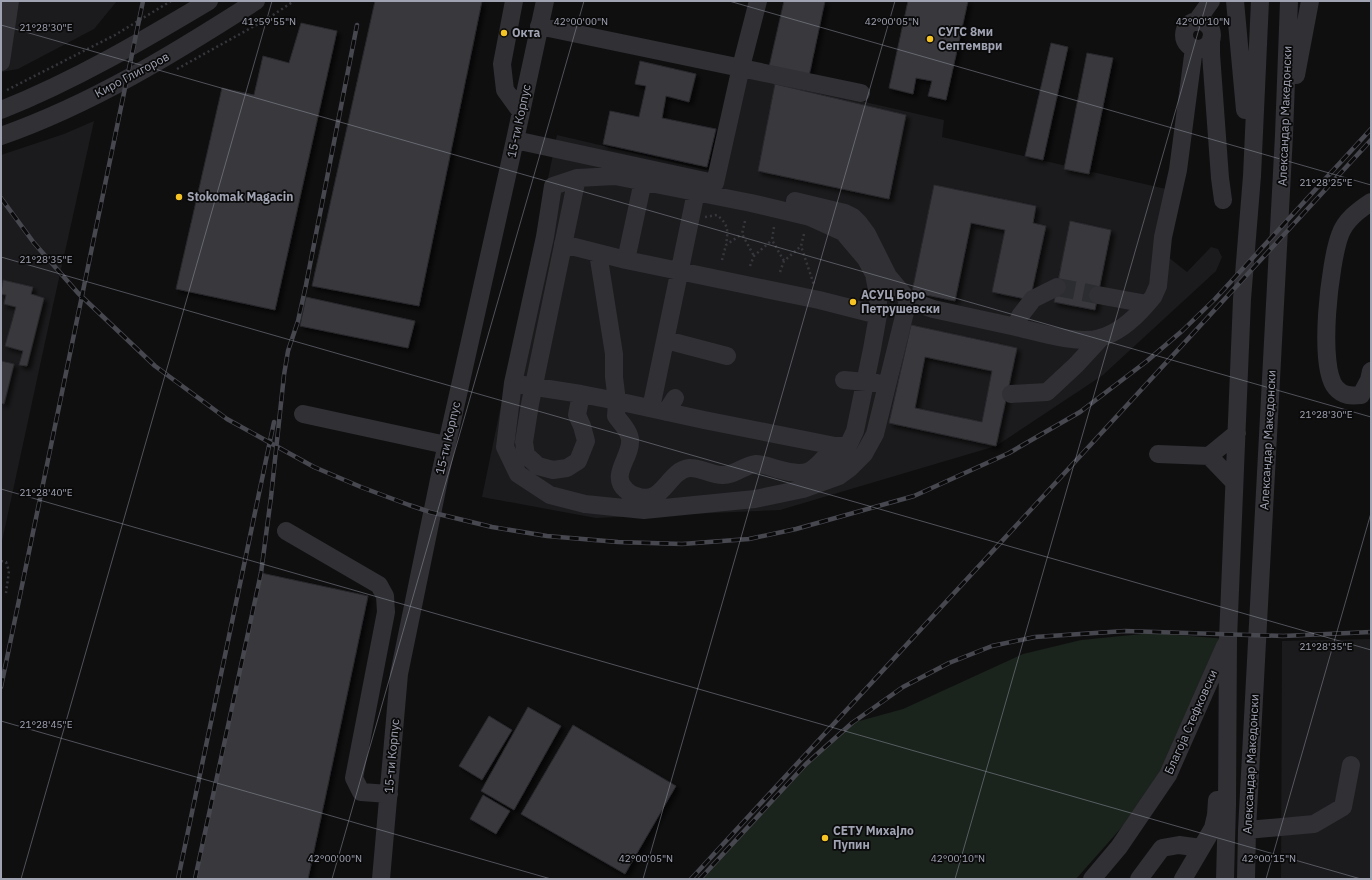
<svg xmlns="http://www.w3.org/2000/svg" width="1372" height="880" font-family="'IBM Plex Sans',sans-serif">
	<defs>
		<filter id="shadow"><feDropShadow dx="3.5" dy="3.5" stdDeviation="2" flood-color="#0009"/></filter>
	</defs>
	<rect width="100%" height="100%" fill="#0f0f10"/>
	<path fill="#1b1b1d" d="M1 1H117L94 29 18 69 1 72Z
		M741 74 944 120 942 137 1179 192 1163 253 1187 272 1211 247 1218 249 1222 257 1216 271 1103 375 996 446 780 510 596 518 482 497 557 135 719 173Z
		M94 121 52 310 1 546V155L64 134Z
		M1371 639V879H1281L1282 641Z"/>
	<path fill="#1b231d" d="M1152 633 1228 639 1168 775 1076 879H700L806 764 852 723 903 709 1023 654 1081 640Z"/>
	<path fill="#39393e" stroke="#29292d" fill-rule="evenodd" filter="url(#shadow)" d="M375 1H482L419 306 312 286Z
		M784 1H825L809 76 769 67Z
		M908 1H968L946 100 928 96 932 81 916 78 913 94 889 88Z
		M301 23 337 31 275 310 176 289 222 88 254 95 263 56 289 63Z
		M1051 43 1068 47 1043 160 1025 156Z
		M1087 53 1113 58 1089 174 1064 169Z
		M640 61 696 74 689 102 666 96 662 118 716 129 707 167 603 144 610 111 639 117 646 86 635 84Z
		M775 84 906 115 889 199 758 171Z
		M934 185 1036 206 1033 223 1046 226 1030 300 992 292 1005 230 971 223 955 301 912 292Z
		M1070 221 1111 230 1095 310 1054 302Z
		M3 280 33 287 31 294 44 298 27 366 19 365 23 351 5 346 16 307 4 304 6 295 1 294Z
		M306 297 415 321 408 348 300 326Z
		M911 325 1017 348 996 446 889 423ZM925 357 992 371 982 422 915 408Z
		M1 361 14 364 4 404 1 403Z
		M261 573 368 596 308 879H195Z
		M528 707 561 726 514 810 481 791Z
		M489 716 512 730 482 780 459 766Z
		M573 725 676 786 625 874 521 814Z
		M483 795 510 811 496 834 470 819Z"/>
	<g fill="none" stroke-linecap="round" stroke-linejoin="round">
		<path stroke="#2c2d30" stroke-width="18" stroke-dasharray="18 9" stroke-linecap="butt" d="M1057 287 1098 295"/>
		<path stroke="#36373c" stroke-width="2.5" stroke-dasharray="2 3" stroke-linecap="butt" d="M177 69 267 19 294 1
			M7 90 115 35 171 1
			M705 217 717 215C729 225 728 231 726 245
			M745 221 742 234 754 256
			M774 227 772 240 784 261
			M804 234 801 246 814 285
			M722 260 726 245 742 234
			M750 266 754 256 772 240
			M780 272 784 261 801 246
			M1 561 6 562 9 571 6 593"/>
		<path stroke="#303035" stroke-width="18" d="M514 1 502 64 505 90 521 112
			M1235 1 1245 110
			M1184 35a14 14 0 1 1 28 0a14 14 0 1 1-28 0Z
			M1196 22 1211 1
			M539 26 861 93
			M1211 39V54L1220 178 1223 200
			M1 62 10 1
			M1296 75 1310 1
			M1 110C74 81 142 41 209 1
			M1 136C92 104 175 53 256 1
			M515 140 714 183
			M577 178 530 404 524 442 526 455 538 466 553 470 567 468 578 461 586 441 582 426 577 415 581 394 617 401 616 416C621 423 629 431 630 439 632 457 609 475 626 490 629 493 632 495 636 496 664 506 667 471 689 468 700 467 711 475 722 475 734 476 744 465 756 464 763 464 770 467 777 469 812 479 813 470 835 446
			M715 183 741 67 758 1
			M795 201 845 213 853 217 858 222 867 234 888 276 908 300 933 309 1016 327 1020 316 1033 299 1057 287
			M1371 202C1359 210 1345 220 1340 235 1330 261 1317 367 1336 388 1343 396 1351 396 1361 395L1369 380 1371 371
			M563 244 626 260 819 300 878 315
			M598 253 614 354V377L617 401 704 420 835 446H844
			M626 260 643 181
			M1098 295 1147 304 1153 297 1158 286 1163 237 1178 170 1194 48
			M1016 327C1038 332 1078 345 1100 338 1118 333 1135 318 1147 304
			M666 340 727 356
			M844 380 877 383
			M523 385 581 394
			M1011 394 1047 392 1076 365 1100 339
			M651 408 696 192
			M666 412 675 398
			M303 414 446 445
			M1158 454 1209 456 1237 433
			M1209 456 1234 482
			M827 480 840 463 855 431 872 349 878 315V295L874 274 866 259 843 232 810 217 751 203 615 176 577 178 553 186 545 237 513 383 505 447 518 474 550 495 585 504 644 510 755 499 803 489 839 476 850 468 864 454 875 434 908 300
			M286 531 379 585 385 596 386 612 354 778 361 792 389 794
			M1247 830 1314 824 1343 807 1351 765
			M381 879 399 674 440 475 515 140 545 1
			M1092 879 1119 847 1168 775 1225 646
			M1139 879 1162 848 1179 845 1201 848
			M1183 879 1213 828 1216 815 1217 800
			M1225 879 1227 805 1228 639 1242 299 1252 176 1260 1
			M1246 879 1247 830 1284 135 1289 1"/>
		<g stroke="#47484f" stroke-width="4.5">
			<path id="rail" d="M1 198 34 243 78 293 155 366 227 419 314 467 361 487 409 505 430 512 492 527 547 536 618 542 682 544 749 539 796 529 914 496 1009 453 1080 412 1147 361 1182 331 1215 299 1371 129
				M1 687 143 1
				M178 879 274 422
				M195 879 261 573 271 497 284 375 288 351 298 321 306 285 357 25
				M691 879 1371 140
				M700 879 806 764 852 723 903 687 949 663 992 646 1035 637 1125 631 1283 636 1371 632"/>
		</g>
		<use href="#rail" stroke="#0a0a0b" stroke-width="3" stroke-dasharray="9" stroke-linecap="butt"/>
	</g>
	<path fill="none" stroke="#a0a3b2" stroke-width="1" stroke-opacity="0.45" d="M729 1 1371 185M1 25 1371 417M1 257 1371 650M1 489 1361 879M1 721 551 879M21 879 272 1M332 879 584 1M643 879 895 1M955 879 1207 1M1266 879 1371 513"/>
	<g fill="#f5c323" stroke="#0a0a0b" stroke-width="1.5">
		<circle cx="504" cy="33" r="4"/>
		<circle cx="930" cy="39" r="4"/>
		<circle cx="179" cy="197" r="4"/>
		<circle cx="853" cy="302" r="4"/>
		<circle cx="825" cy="838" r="4"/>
	</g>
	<g text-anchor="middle" stroke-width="3.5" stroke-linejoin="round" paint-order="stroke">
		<g font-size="12" font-weight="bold" fill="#a0a3b2" stroke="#0a0a0b" text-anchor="start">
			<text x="938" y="36">СУГС 8ми<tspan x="938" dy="14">Септември</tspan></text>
			<text x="512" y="37">Окта</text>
			<text x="187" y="201">Stokomak Magacin</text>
			<text x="861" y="299">АСУЦ Боро<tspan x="861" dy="14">Петрушевски</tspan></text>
			<text x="833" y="835">СЕТУ Михајло<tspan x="833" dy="14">Пупин</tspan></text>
		</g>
		<g font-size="12" fill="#a0a3b2" stroke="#0a0a0b">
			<text transform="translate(132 75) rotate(-28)" y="4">Киро Глигоров</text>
			<text transform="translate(1285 116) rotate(-88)" y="4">Александар Македонски</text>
			<text transform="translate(519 121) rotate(-78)" y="4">15-ти Корпус</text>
			<text transform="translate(448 438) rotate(-77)" y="4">15-ти Корпус</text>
			<text transform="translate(1268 440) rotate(-87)" y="4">Александар Македонски</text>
			<text transform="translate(1191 722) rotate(-66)" y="4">Благоја Стефковски</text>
			<text transform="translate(392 756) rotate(-85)" y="4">15-ти Корпус</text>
			<text transform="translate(1251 764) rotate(-87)" y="4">Александар Македонски</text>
		</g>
	</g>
	<g font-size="10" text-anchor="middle" fill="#a0a3b2" stroke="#0a0a0b" stroke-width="3.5" stroke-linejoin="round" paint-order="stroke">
		<text x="269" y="25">41°59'55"N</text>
		<text x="581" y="25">42°00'00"N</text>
		<text x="892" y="25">42°00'05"N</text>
		<text x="1203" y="25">42°00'10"N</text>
		<text x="46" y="31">21°28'30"E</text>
		<text x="1326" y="186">21°28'25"E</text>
		<text x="46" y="263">21°28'35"E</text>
		<text x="1326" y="418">21°28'30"E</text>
		<text x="46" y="496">21°28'40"E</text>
		<text x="1326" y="650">21°28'35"E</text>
		<text x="46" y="728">21°28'45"E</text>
		<text x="335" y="862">42°00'00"N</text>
		<text x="646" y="862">42°00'05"N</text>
		<text x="958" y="862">42°00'10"N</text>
		<text x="1269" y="862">42°00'15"N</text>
	</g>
	<rect width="1372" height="880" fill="none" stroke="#a0a3b2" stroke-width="4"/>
</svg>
